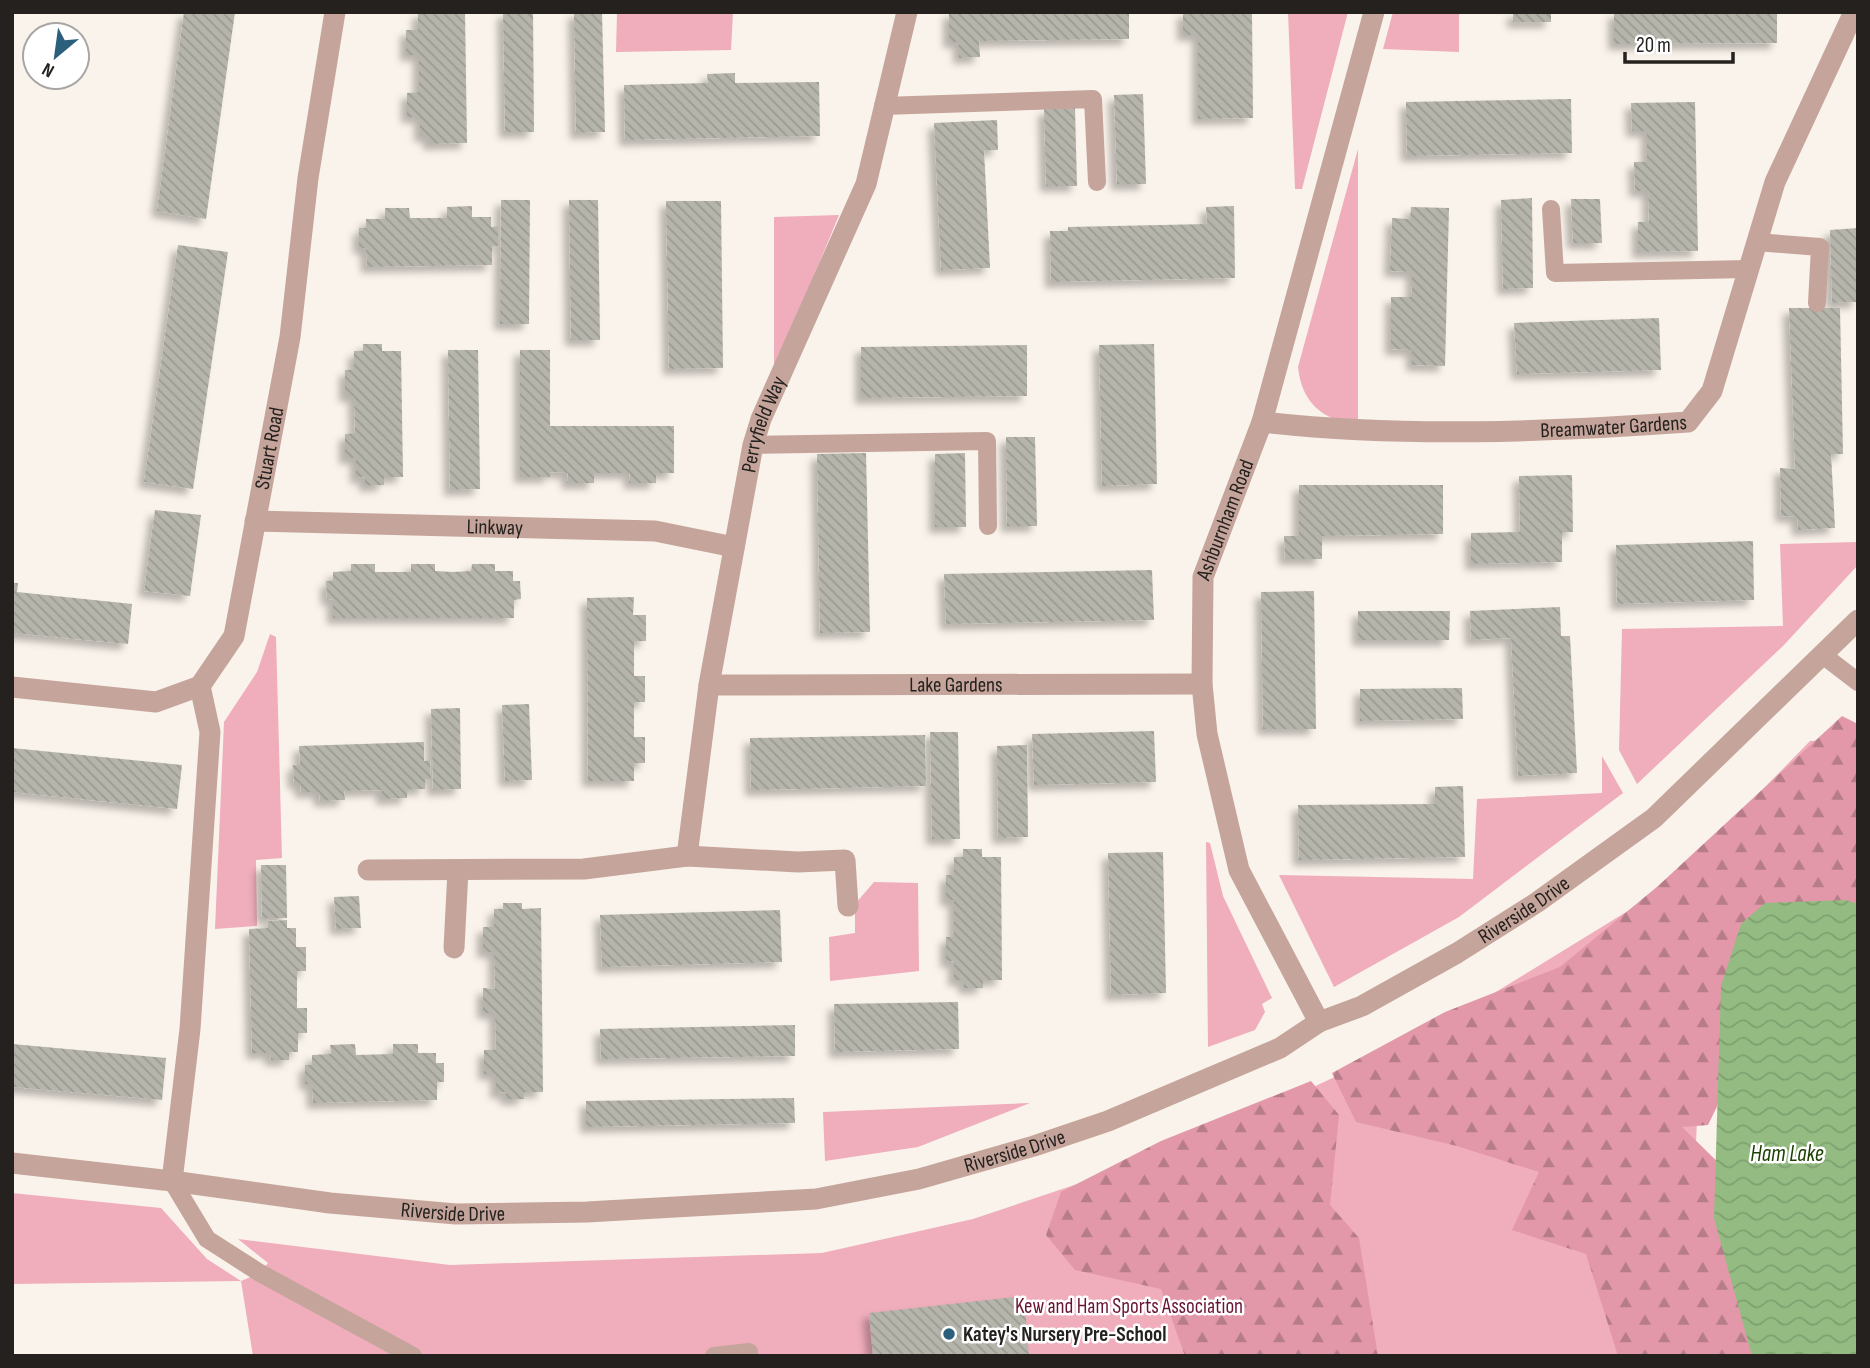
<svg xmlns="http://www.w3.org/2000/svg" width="1870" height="1368" font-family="'Sofia Sans Condensed',sans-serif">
	<defs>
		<pattern id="forest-firs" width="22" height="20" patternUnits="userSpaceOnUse" patternTransform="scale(1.75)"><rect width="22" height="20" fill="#e298a9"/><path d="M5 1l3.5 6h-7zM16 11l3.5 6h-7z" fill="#b77c89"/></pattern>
		<pattern id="water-waves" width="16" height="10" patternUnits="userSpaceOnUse" patternTransform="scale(1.75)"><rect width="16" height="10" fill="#94bc82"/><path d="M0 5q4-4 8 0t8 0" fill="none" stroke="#7fa170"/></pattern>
		<pattern id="building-back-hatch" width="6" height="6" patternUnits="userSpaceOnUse" patternTransform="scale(1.75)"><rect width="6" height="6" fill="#b6b5ab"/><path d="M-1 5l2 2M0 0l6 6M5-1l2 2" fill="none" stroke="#9c9b93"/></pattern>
		<filter id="shadow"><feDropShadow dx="-6" dy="6" stdDeviation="3.5" flood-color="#0004"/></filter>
	</defs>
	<rect width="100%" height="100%" fill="#faf3eb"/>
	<path fill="#f0adbc" d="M617 12H733L731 50 616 52Z
		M1288 12H1348L1302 189H1295Z
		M1393 12H1459V52L1383 49Z
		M1358 149V425C1323 420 1302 404 1298 367Z
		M839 215 774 373V217Z
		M1858 542V565L1783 646 1637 784 1619 750 1622 629 1783 626 1780 544Z
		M270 634 276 637 282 858 256 860 257 926 215 929 224 722 257 672Z
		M1858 739 1704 958 1696 1143 1744 1356H253L241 1281 12 1284V1193L161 1208 207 1259 241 1281 260 1273 268 1263 238 1239 450 1265 822 1253 973 1219 1182 1149 1434 1030 1670 885 1810 741Z
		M1602 756 1623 793 1459 917 1334 987 1279 875 1473 879 1477 799 1602 793Z
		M1206 842 1210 843 1223 896 1272 998 1262 1004 1265 1012 1255 1030 1208 1047Z
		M874 882 918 883 919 971 830 981 829 937 855 933V904Z
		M1030 1103 918 1147 825 1161 823 1112Z"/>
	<path fill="url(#forest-firs)" d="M1842 716 1858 724V912L1729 1082 1708 1125 1682 1127 1730 1174 1775 1356H1618L1586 1254 1512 1230 1539 1172 1457 1146 1356 1122 1332 1073 1445 1012 1560 967 1658 886Z
		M1311 1081 1339 1115 1330 1205 1359 1238 1378 1356H1185L1161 1289 1075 1270 1046 1235 1061 1192 1161 1141Z"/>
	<path fill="url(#water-waves)" d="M1846 900 1858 904V1356H1752L1714 1218 1721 986 1741 924 1765 903Z"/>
	<path fill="url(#building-back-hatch)" filter="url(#shadow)" d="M184 12H235L206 219 157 211Z
		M418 12H465L467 143 429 144V136H420V117H407V93L419 92V55H406V30H418Z
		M503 12H533L534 132H505Z
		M574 12H602L605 132 576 133Z
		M949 12H1129V39L979 41 980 57 959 58V42H949Z
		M1183 12H1252L1253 118 1198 119V35H1183Z
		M1513 12H1551V22H1513Z
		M1614 12H1777V43L1614 44Z
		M735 73V83L819 82 820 136 625 140 624 85 708 83 707 74Z
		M1143 94 1146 184H1117L1114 95Z
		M1571 99 1572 153 1407 156 1406 102Z
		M1695 102 1698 251 1638 252V222H1649L1648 191H1635L1634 162H1647V131H1632L1631 103Z
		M1075 108 1077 186H1046L1044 109Z
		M997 120 998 150H984L990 268 941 270 934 123Z
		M1532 198 1533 288 1503 289 1501 200Z
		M1571 199H1600L1602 243H1573Z
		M501 200H530L529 324H500Z
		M569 200H598L600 340H571Z
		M666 201H721L723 368 669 369Z
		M472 206V217H491V227L498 226V246H492V265L367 267 366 248H359V228H366V219H385V208H409L410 218H447V207Z
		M1234 206 1235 278 1051 282 1050 231H1068V227L1207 224 1206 207Z
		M1411 207 1449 208 1445 366 1412 365V350L1391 349V297H1411L1412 286V272L1390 271 1392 218 1410 219Z
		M1858 228V302L1832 303 1830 230Z
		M178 245 228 252 193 489 144 482Z
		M1789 308H1840L1843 454H1831L1835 528 1798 530 1797 517 1781 516 1780 468 1795 469Z
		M1659 318 1661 370 1517 374 1514 323Z
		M363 344H382V351H401L403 477H384V485L365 486V477L356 478V458H345V434L355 433 354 396H345V370H354V351H363Z
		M1154 344 1157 484 1102 486 1099 345Z
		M1027 345V396L861 398V347Z
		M448 350H478L480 489 450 490Z
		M520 350H550V426H674V473H656V483H629L630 473H594V483H567L568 473 550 472V477H520Z
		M1006 437H1035L1037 526H1007Z
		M866 453 870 632 820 633 817 454Z
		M965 453 966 527H935V454Z
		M1572 475 1573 532H1562V562L1471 564V533L1520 532 1519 476Z
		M1299 485H1443V534L1322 536V559H1285L1284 536H1299Z
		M155 510 201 515 190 596 144 591Z
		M1753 541 1754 600 1617 604 1616 545Z
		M351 564H375V572H411V564H435V571L453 572 471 571 472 564H495V571H513V581H520L521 599 514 600V618H333V599L327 600 326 581H333V572L351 571Z
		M1152 570 1154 620 946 624 944 574Z
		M12 583H18L17 592 132 604 128 644 12 633Z
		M1314 591 1316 729H1263L1261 592Z
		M634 597 633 615H646V641H634V676H645V702H634V737H645V763H634V781H588L587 598Z
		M1560 607 1561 636H1570L1577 773 1518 776 1511 638 1471 640 1470 611Z
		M1358 611H1450L1449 640H1358Z
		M1462 688 1463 719 1360 721V689Z
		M529 704 532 780 505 781 502 705Z
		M460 708 461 789 433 790 431 709Z
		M1154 731 1156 782 1034 785 1032 734Z
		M930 732H958L960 839H932Z
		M925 735 926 786 751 790 750 738Z
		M424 742V761L430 760 431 779H425V789H407V798L382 799V790L344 791 345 800 320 801 319 792H301L300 783H294L293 765 300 764 299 746Z
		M1027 745 1028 837 998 838 997 746Z
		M12 748 182 765 177 809 12 792Z
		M1463 786 1465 857 1299 860 1298 805 1435 804V787Z
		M963 849H982V857H1001L1002 980H983V988H964V980H954V961L946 962V937H954V900H946V875H954V857H963Z
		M1163 852 1166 993 1111 995 1108 853Z
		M261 865H286L287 918H262Z
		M359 896 361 928 336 929 334 897Z
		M503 903H522V909L541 908 543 1092H524V1099H506V1092L496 1093V1074H484V1050H496L495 1013H483V988L495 989 494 952H483V927H494V909H503Z
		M780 910 782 962 602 967 600 915Z
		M287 920V928H296V947H306V971H297V1008H307V1033H298V1052H289V1060H271L270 1053H252L249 929 268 928V921Z
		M958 1002 959 1049 835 1052 834 1004Z
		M795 1025V1056L601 1059 600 1029Z
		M12 1044 166 1058 162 1100 12 1087Z
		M355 1044 356 1055 393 1054V1044H418V1053H436V1063H444V1082H437V1100L313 1103 312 1084H305V1065H312V1055L331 1054 330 1045Z
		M794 1098 795 1123 586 1127V1101Z
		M1024 1296 1029 1356H873L869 1313Z"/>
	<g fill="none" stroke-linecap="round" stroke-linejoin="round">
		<path stroke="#c5a59b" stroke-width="18" d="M883 106 1093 99 1097 182
			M1551 209 1555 273 1748 269
			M1756 242 1820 247 1817 303
			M753 445 987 441 988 526
			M1824 656 1858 682
			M172 1181 207 1239 260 1273 413 1356
			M714 1356 749 1352"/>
		<path stroke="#c5a59b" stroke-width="21" d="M172 1181 190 1029 210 732 200 686"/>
		<g stroke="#c5a59b" stroke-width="21">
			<path id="s1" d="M1262 422C1403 438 1547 432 1688 422L1712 391 1775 182 1854 12"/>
			<path id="s2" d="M255 521 655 531 734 547"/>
			<path id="s3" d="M709 685 1202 684"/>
			<path id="s4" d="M12 687 156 702 200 686 234 636 290 337 308 178 335 12"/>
			<path id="s5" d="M687 856 709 685 753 445 761 419 866 184 907 12"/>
			<path d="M368 870 584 869 687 856 798 862 845 860 848 906"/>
			<path d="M454 948 458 870"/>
			<path id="s6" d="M1319 1022 1239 870 1207 734 1202 684 1203 577 1262 422 1374 12"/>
		</g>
		<path stroke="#c5a59b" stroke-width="21" id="s7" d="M12 1163 172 1181 330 1203 456 1214 587 1212 816 1199 919 1179 1034 1146 1108 1121 1280 1048 1319 1022 1362 1006 1457 953 1536 903 1654 818 1858 620"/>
	</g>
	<circle fill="#2c5f7c" stroke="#fff" stroke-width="2.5" cx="949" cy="1334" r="7"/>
	<g text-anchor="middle" stroke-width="5" stroke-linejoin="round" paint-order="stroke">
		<g font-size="21" fill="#24211e" stroke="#fff">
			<text dy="7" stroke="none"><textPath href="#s1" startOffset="352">Breamwater Gardens</textPath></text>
			<text dy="7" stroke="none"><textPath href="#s5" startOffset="439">Perryfield Way</textPath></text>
			<text dy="7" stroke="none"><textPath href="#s4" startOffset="443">Stuart Road</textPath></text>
			<text dy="7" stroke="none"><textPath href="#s6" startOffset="530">Ashburnham Road</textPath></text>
			<text dy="7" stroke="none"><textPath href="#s2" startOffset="240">Linkway</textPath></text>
			<text dy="7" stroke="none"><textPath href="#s3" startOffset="247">Lake Gardens</textPath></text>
			<text dy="7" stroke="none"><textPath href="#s7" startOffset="1578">Riverside Drive</textPath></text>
			<text dy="7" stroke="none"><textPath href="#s7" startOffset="1012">Riverside Drive</textPath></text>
			<text dy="7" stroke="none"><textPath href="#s7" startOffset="444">Riverside Drive</textPath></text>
		</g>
		<g font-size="21" fill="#6a1434" stroke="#fff">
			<text x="1129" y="1313">Kew and Ham Sports Association</text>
		</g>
		<g font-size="21" font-weight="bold" fill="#24211e" stroke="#fff" text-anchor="start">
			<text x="963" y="1341">Katey's Nursery Pre-School</text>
		</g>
		<g font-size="23" font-style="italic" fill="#1c4102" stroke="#fff">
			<text x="1787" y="1161">Ham Lake</text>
		</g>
	</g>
	<rect width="1870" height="1368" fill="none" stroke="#24211e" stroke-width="28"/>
	<g transform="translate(56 56) rotate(209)"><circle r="33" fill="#ffffff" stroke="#a7a6a5" stroke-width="2"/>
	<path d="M0-5L12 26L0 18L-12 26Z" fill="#2c5f7c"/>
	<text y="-10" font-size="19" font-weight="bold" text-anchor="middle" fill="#24211e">N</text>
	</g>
	<path d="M1625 52v10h108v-10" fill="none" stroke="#24211e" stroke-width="3.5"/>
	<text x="1636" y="52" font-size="21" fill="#24211e" stroke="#ffffff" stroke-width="5" paint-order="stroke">20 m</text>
</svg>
